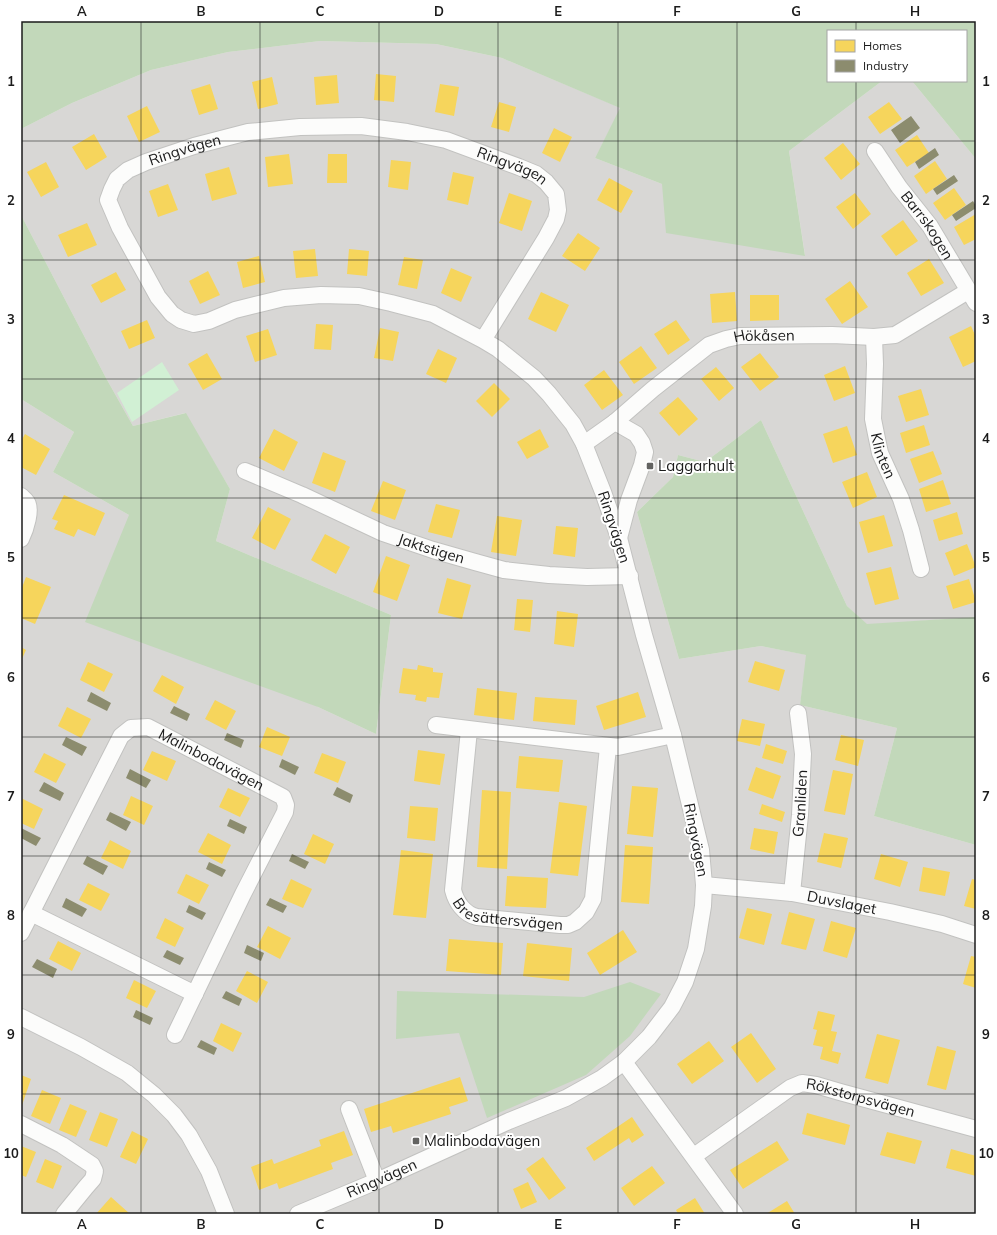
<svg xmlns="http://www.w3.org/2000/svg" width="997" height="1235" font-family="Mulish,sans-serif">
	<rect width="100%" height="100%" fill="#e9e8e4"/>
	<path fill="#d8d7d5" d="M320 41 436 44 502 58 621 108 595 158 662 184 805 255 789 151 882 81H912L976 159V617L867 625 847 606 761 420 705 462 678 455 673 477 637 512 679 659 761 646 807 655 800 705 897 728 874 816 976 845V1214H21V399L74 432 53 472 129 515 318 707 376 734 391 615 216 541 230 489 185 413 133 426 106 378 21 215V129L72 103 151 70 228 52Z"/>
	<path fill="#c2d8ba" d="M21 21H976V159L912 81H966V31H828V81H882L789 151 805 256 666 233 662 184 595 158 620 108 502 58 436 44 320 41 228 52 151 70 72 103 21 129Z
		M21 215 106 378 133 426 186 413 230 489 216 541 391 615 376 734 318 707 85 622 129 515 53 472 74 432 21 399Z
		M761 420 847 606 867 624 976 617V845L874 816 897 728 800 705 806 655 761 646 679 659 637 512 673 477 678 455 705 462Z
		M630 982 661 994 630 1036 586 1075 487 1118 459 1033 396 1039 397 991 584 997Z"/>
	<path fill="#d1f0d4" d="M162 362 179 390 132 422 117 393Z"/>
	<path fill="#f6d55c" d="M376 74 396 76 394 102 374 100Z
		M337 75 339 103 316 105 314 77Z
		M272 77 278 104 258 109 252 82Z
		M210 84 218 109 199 115 191 90Z
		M440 84 459 87 454 116 435 112Z
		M499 102 516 107 509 132 491 127Z
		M889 102 902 119 880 134 868 117Z
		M147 106 160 132 139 142 127 116Z
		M554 128 572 137 560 162 542 153Z
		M94 134 107 157 86 170 72 147Z
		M917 135 929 153 907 167 895 150Z
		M843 143 860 164 841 180 824 158Z
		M289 154 293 184 268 187 265 157Z
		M328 154H347V183H327Z
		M391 160 411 162 408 190 388 187Z
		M935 161 947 179 926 194 914 176Z
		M46 162 59 187 41 197 27 172Z
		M229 167 237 194 212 201 205 174Z
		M453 172 474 177 468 205 447 200Z
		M609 178 633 191 621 213 597 200Z
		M168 184 178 210 158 217 149 191Z
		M954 188 966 205 945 220 933 203Z
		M509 193 532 201 522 231 499 223Z
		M855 193 871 214 853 229 836 207Z
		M976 214V239L964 245 954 227Z
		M903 220 918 241 896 256 881 236Z
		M87 223 97 245 68 257 58 235Z
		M578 233 600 248 585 271 562 256Z
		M315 249 318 276 296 278 293 251Z
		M349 249 369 251 367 276 347 274Z
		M259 256 265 282 243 288 237 262Z
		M404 257 423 260 417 289 398 285Z
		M929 259 944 283 921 296 907 273Z
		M451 268 472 277 461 302 441 293Z
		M208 271 220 295 200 304 189 281Z
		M116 272 126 290 101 303 91 285Z
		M850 281 868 307 842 324 825 299Z
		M541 292 569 305 556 332 528 319Z
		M735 292 737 321 712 323 710 294Z
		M750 295H779V320L750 321Z
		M147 320 155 338 129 349 121 331Z
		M676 320 690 340 668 355 654 334Z
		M316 324 333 325 331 350 314 349Z
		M971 326 976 337V361L963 367 949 337Z
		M380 328 399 332 393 361 374 358Z
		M268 329 277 355 255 362 246 336Z
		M641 346 657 368 634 384 619 362Z
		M438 349 457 358 446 383 426 374Z
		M207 353 222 379 203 390 188 364Z
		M760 353 779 377 760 391 741 367Z
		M845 366 855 393 834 401 824 375Z
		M716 367 734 388 719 401 701 379Z
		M604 370 623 395 602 410 584 385Z
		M494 383 510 399 492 417 476 401Z
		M921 389 929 415 906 422 898 396Z
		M678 397 698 419 679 436 659 413Z
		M924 425 930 445 906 453 900 433Z
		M847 426 857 455 833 463 823 434Z
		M274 429 298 442 284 471 259 458Z
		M540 429 549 447 527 459 517 442Z
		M25 434 50 449 36 475 21 467V441Z
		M933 451 942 474 919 483 910 459Z
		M323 452 346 461 335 492 312 483Z
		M867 472 877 497 853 508 842 482Z
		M943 480 951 504 926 512 919 489Z
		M383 481 406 490 395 520 371 511Z
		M64 495 105 513 95 536 78 529 74 537 54 529 58 521 52 519Z
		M436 504 460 510 452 538 428 532Z
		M268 507 291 519 275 550 252 538Z
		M957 512 963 534 939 541 933 520Z
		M884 515 893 546 868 553 859 522Z
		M497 516 522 520 516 556 491 552Z
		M556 526 578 528 575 557 553 554Z
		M325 534 350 547 336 574 311 560Z
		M967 544 976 567 954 576 945 553Z
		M386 556 410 565 397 601 373 592Z
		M891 567 899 599 875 605 866 573Z
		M26 577 51 587 35 624 21 618V590Z
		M447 578 471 585 462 619 438 613Z
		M969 579 976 602 953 609 946 586Z
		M517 599 533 600 530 632 514 630Z
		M557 611 578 614 574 647 554 644Z
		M21 647 26 650 21 661Z
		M755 661 785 670 779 691 748 682Z
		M88 662 113 674 104 692 80 680Z
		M418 665 433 668V672L443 673 439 698 427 697 426 702 415 700 416 695 399 693 403 668 417 670Z
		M162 675 184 687 176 704 153 691Z
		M477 688 517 693 514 720 474 715Z
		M638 692 646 717 604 730 596 706Z
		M535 697 577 700 575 725 533 721Z
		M215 700 236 711 226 730 205 719Z
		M67 707 91 719 81 738 58 726Z
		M742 719 765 724 760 746 737 741Z
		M267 727 290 737 282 756 259 747Z
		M841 735 864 740 858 766 835 760Z
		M766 744 787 751 783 764 762 758Z
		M418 750 445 754 440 785 414 781Z
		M152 751 176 761 167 781 143 770Z
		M44 753 66 764 56 783 34 772Z
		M322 753 346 762 338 783 314 773Z
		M519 756 563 760 559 792 516 788Z
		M756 767 781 776 773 799 748 790Z
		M833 770 853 774 845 815 824 811Z
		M632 786 658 788 653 837 627 834Z
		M228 788 250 798 240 817 219 807Z
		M482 790 511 792 507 869 477 867Z
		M131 796 153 806 144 825 123 815Z
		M21 798 43 809 34 829 21 823Z
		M559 802 587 806 578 876 550 873Z
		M762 804 785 812 782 822 759 814Z
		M410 806 438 808 435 841 407 838Z
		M754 828 778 832 774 854 750 849Z
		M208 833 231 845 222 864 198 852Z
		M824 833 848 838 841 868 817 862Z
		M313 834 334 844 325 864 304 854Z
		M110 840 131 851 123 869 101 858Z
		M625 845 653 847 649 904 621 902Z
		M401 850 433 854 426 918 393 915Z
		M881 854 908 862 900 887 874 879Z
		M923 867 950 872 945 896 919 891Z
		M186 874 209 885 199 904 177 893Z
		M507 876 548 878 546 908 505 906Z
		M291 879 312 889 303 908 282 899Z
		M972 879 976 880V909L964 906Z
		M88 883 110 894 101 911 79 900Z
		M747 908 772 914 764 945 739 938Z
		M789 912 815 919 806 950 781 944Z
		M165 918 184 928 175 947 156 938Z
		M831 921 856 928 847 958 823 951Z
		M268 926 291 938 280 959 257 947Z
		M623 930 637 952 600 975 587 953Z
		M449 939 503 943 501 975 446 971Z
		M58 941 81 953 72 971 49 959Z
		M527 943 572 948 569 981 523 976Z
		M971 956 976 957V988L963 984Z
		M247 971 268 982 257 1003 236 991Z
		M134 980 156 991 147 1008 126 998Z
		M818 1011 835 1015 831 1031 837 1032 832 1051 841 1053 838 1064 820 1059 823 1047 813 1045 817 1030 813 1029Z
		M221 1023 242 1033 233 1052 213 1041Z
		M751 1033 776 1069 757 1083 731 1047Z
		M877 1034 900 1040 888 1084 865 1078Z
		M709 1041 724 1061 692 1084 677 1064Z
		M937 1046 956 1051 946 1090 927 1085Z
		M21 1075 31 1079 21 1108Z
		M460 1077 468 1101 449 1107 451 1114 393 1133 391 1126 371 1132 364 1109Z
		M42 1090 61 1098 50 1124 31 1116Z
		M70 1104 87 1111 76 1137 59 1130Z
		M100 1112 118 1119 107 1147 89 1140Z
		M807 1113 850 1125 845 1145 802 1134Z
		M632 1117 644 1135 632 1143 629 1138 594 1161 586 1148Z
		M132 1131 148 1139 136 1164 120 1157Z
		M344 1131 353 1155 331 1163 333 1169 279 1189 277 1183 259 1190 251 1167 272 1159 274 1164 321 1146 319 1140Z
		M887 1132 922 1141 915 1164 880 1155Z
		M777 1141 789 1160 743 1189 730 1170Z
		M21 1146 36 1152 26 1177 21 1175Z
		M951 1149 976 1156V1176L946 1168Z
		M543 1157 566 1188 549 1200 526 1169Z
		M45 1159 62 1166 53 1189 36 1182Z
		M652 1166 665 1183 634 1206 621 1188Z
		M528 1182 537 1202 521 1209 513 1189Z
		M111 1197 130 1214H96Z
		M695 1198 705 1214H678L676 1210Z
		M787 1201 795 1214H766Z"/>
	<path fill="#8c8c6e" d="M911 116 920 128 900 143 891 130Z
		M935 148 939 155 919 169 915 162Z
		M954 175 958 181 937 195 933 189Z
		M973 201 976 206V208L956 221 952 215Z
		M91 692 111 703 107 711 87 701Z
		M174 706 190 714 187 721 170 713Z
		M227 733 244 740 241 748 224 740Z
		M66 737 87 747 82 756 62 745Z
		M282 759 299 767 295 775 279 767Z
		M130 769 151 780 146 788 126 778Z
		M44 782 64 793 60 801 39 791Z
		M337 787 353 795 350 803 333 795Z
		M110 812 131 822 126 831 106 820Z
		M230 819 247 827 244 834 227 826Z
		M21 828 41 838 36 846 21 838Z
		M292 854 309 862 305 869 289 861Z
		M87 856 108 866 103 875 83 864Z
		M209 862 226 870 222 877 206 869Z
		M66 898 87 909 82 917 62 907Z
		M270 898 287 906 283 913 266 905Z
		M189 905 206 913 202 920 186 912Z
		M247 945 264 953 261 961 244 953Z
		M167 950 184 958 180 965 163 957Z
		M37 959 57 969 53 978 32 967Z
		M226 991 242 999 239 1006 222 998Z
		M136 1010 153 1018 150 1025 133 1017Z
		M201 1040 217 1048 214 1055 197 1047Z"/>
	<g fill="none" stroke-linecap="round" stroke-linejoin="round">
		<g stroke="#c2c2c0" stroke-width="18">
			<g id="minor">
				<path id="s1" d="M875 151 899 187 930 226 976 303"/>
				<path id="s2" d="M874 337 875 364 873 419 876 434 880 453 901 499 911 530 921 569"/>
				<path d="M615 422 636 434 642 443 645 452 642 465 629 500 619 538"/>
				<path id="s3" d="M584 444 615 422 653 389 709 345 726 339 740 336 832 335 874 337 895 335 968 291"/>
				<path id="s4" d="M245 471 302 495 383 533 433 550 475 562 504 570 549 575 587 577 630 576"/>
				<path d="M21 496C23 498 25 499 26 501 33 508 25 531 21 539"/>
				<path d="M436 725 618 747 673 735"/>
				<path id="s5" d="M469 730 453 890C456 902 464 914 477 917L560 925H568L575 922 586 912 593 899 608 747"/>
				<path id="s6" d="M704 885 792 893 890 912 942 924 976 935"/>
				<path id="s7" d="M792 893 800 815 803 754 798 713"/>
				<path d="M31 913 195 994"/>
				<path id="s8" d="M21 933 121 736 131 728 148 727 283 797 286 805 285 812 243 894 175 1035"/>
				<path d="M21 1017 81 1047 127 1073 154 1095 174 1115 189 1135 209 1171 226 1214"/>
				<path d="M624 1062 735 1214"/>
				<path d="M349 1109 377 1181"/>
				<path d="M21 1124 62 1145 92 1165 95 1171 93 1179 86 1187 64 1214"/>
				<path id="s9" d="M694 1156 790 1088 802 1083 816 1085 840 1092 976 1129"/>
				<path id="s10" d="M298 1214 377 1181 509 1121 566 1098 602 1078 624 1062 649 1037 672 1007 685 982 696 949 703 906 704 885 701 850 673 735 644 635 619 538 603 492 584 444 573 424 549 394 534 378 498 349 483 340 433 314 391 303 359 296 321 295 284 298 235 310 209 321 194 324 181 320 172 314 158 297 120 228 108 200 112 189 117 179 128 170 146 162 194 146 248 132 300 127 361 126 407 132 446 140 519 167 536 174 546 182 556 194 558 210 556 219 546 238 483 340"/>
			</g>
		</g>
		<use href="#minor" stroke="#fcfcfb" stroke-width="16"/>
	</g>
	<path fill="none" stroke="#1b1b1b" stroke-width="1" stroke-opacity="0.55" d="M141 21V1214M260 21V1214M379 21V1214M498 21V1214M618 21V1214M737 21V1214M856 21V31M856 81V1214M21 141H976M21 260H976M21 379H976M21 498H976M21 618H976M21 737H976M21 856H976M21 975H976M21 1094H976"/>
	<g fill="#636361" stroke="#fff" stroke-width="1.5">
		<rect x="646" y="462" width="8" height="8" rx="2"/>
		<rect x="412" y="1137" width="8" height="8" rx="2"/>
	</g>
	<g text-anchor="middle" stroke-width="4" stroke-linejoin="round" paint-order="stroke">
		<g font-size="15" fill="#1b1b1b" stroke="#fff">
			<text dy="5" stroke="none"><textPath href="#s10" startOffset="1721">Ringvägen</textPath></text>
			<text dy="5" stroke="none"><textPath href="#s10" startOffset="2057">Ringvägen</textPath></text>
			<text dy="5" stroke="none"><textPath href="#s1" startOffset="91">Barrskogen</textPath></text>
			<text dy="5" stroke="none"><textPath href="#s3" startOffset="216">Hökåsen</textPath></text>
			<text dy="5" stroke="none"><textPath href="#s2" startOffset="120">Klinten</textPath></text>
			<text transform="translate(614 527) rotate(72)" y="5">Ringvägen</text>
			<text dy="5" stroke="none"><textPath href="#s4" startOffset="202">Jaktstigen</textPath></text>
			<text dy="5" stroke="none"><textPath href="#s8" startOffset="322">Malinbodavägen</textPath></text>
			<text dy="5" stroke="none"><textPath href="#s7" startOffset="90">Granliden</textPath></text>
			<text transform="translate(696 840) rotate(79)" y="5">Ringvägen</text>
			<text dy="5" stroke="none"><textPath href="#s6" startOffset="139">Duvslaget</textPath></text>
			<text dy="5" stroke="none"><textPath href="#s5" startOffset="228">Bresättersvägen</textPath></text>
			<text dy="5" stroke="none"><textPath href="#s9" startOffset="191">Rökstorpsvägen</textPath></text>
			<text dy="5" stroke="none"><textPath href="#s10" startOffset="91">Ringvägen</textPath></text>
		</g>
		<g font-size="15" fill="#1b1b1b" stroke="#fff" text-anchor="start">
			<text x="658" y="471">Laggarhult</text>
			<text x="424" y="1146">Malinbodavägen</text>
		</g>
	</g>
	<rect width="997" height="1235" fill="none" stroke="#ffffff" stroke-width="44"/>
	<rect x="827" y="30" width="140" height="52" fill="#ffffff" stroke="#a4a4a4"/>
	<rect x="835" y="40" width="20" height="12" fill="#f6d55c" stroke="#a4a4a4"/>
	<text x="863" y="50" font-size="12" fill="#1b1b1b">Homes</text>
	<rect x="835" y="60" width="20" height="12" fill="#8c8c6e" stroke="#a4a4a4"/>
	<text x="863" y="70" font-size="12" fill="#1b1b1b">Industry</text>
	<rect x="22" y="22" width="953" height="1191" fill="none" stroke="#1b1b1b" stroke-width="1.5"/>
	<g font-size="13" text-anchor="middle" font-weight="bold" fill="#1b1b1b">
		<text x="82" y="16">A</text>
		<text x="201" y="16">B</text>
		<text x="320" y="16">C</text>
		<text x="439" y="16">D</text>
		<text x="558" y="16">E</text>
		<text x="677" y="16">F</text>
		<text x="796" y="16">G</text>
		<text x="915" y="16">H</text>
		<text x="11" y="86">1</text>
		<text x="986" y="86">1</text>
		<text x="11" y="205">2</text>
		<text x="986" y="205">2</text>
		<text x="11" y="324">3</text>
		<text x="986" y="324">3</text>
		<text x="11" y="443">4</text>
		<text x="986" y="443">4</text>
		<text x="11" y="562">5</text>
		<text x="986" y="562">5</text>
		<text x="11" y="682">6</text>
		<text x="986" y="682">6</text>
		<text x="11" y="801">7</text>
		<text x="986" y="801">7</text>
		<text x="11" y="920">8</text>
		<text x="986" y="920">8</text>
		<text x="11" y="1039">9</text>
		<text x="986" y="1039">9</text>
		<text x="11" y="1158">10</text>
		<text x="986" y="1158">10</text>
		<text x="82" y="1229">A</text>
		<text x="201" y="1229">B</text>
		<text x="320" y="1229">C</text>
		<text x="439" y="1229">D</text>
		<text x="558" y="1229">E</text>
		<text x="677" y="1229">F</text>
		<text x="796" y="1229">G</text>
		<text x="915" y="1229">H</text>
	</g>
</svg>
